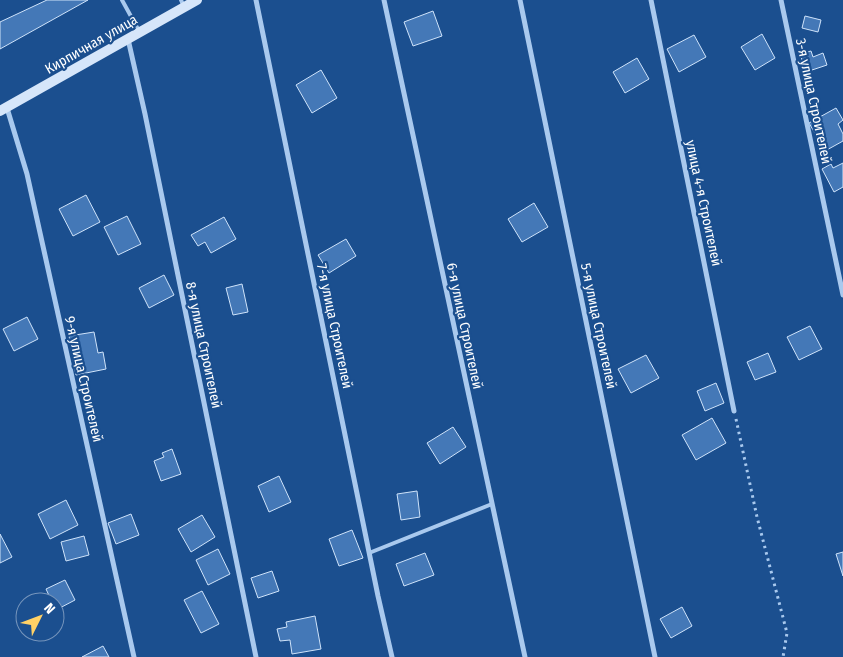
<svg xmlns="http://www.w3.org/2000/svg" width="843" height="657" font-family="'Fira Sans Condensed',sans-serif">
	<rect width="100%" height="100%" fill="#1b4f8f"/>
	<path fill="#4478b7" stroke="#cfe3fa" d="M47 0H88L0 49V22Z
		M433 11 442 36 413 46 404 22Z
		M805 16 821 20 818 32 802 28Z
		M762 34 775 58 755 70 741 47Z
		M694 35 706 57 679 72 667 49Z
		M811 51 813 57 823 53 827 65 806 72 800 54Z
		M637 58 649 79 625 93 613 72Z
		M321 70 337 98 312 113 296 85Z
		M836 108 843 120 838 124 843 134V141L825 151 809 123Z
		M843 163V187L834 192 822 169 831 164 833 168Z
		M86 195 100 222 73 236 59 209Z
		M534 203 548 227 522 242 508 219Z
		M127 216 141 244 118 255 104 227Z
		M224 217 236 239 211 253 205 242 198 246 191 235Z
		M346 239 356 256 329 273 318 255Z
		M164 275 174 295 149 308 139 288Z
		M242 284 248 312 233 315 226 288Z
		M27 317 38 339 14 351 3 329Z
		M810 326 822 349 799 360 787 337Z
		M94 332 98 353 103 352 106 369 76 375 69 336Z
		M768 353 776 372 755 380 747 362Z
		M646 355 659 378 631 393 618 369Z
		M716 383 724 403 705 411 697 391Z
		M712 418 726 443 696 460 682 435Z
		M453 427 466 447 440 464 427 443Z
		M172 449 181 474 161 481 154 461 164 457 162 453Z
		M279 476 291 502 269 512 258 486Z
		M417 491 420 517 401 520 397 494Z
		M66 500 78 525 50 539 38 514Z
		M131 514 139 535 116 544 108 523Z
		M202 515 215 537 191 552 178 529Z
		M352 530 363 558 339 566 329 539Z
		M0 534 12 557 0 563Z
		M84 536 89 555 66 561 61 542Z
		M218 549 230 574 208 585 196 560Z
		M843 552V576L836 554Z
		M425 553 434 575 404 586 396 564Z
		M272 571 279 591 258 598 251 578Z
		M65 580 75 600 56 610 55 602H52L46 589Z
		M202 591 219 624 201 633 184 600Z
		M682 607 692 626 671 638 660 619Z
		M315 616 321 649 292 654 290 640 280 641 277 629 287 627 286 622Z
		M103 646 109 657H82Z"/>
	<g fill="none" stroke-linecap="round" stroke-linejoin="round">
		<path stroke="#a9c9ee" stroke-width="3" stroke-dasharray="2.5 4" stroke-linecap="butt" d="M736 419 757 517 787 633 783 657"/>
		<path stroke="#a9c9ee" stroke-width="4" d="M122 0 139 31
			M181 0 184 7
			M369 553 492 504"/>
		<path stroke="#a9c9ee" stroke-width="5" d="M256 0 378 596 392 657
			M384 0 525 657
			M520 0 655 657
			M651 0 734 411
			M781 0 843 295
			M128 39 145 114 256 657
			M7 108 27 174 134 657"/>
		<path stroke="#d6e6fa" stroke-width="10" d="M0 111 197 0"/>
	</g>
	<g text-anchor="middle" stroke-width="4.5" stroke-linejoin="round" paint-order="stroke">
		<g font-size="14" fill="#fff" stroke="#1b4f8f">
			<text transform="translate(91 44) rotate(-30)" y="5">Кирпичная улица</text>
			<text transform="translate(814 101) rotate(78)" y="5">3-я улица Строителей</text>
			<text transform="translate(704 203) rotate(78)" y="5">улица 4-я Строителей</text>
			<text transform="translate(335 326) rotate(78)" y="5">7-я улица Строителей</text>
			<text transform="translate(465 326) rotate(78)" y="5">6-я улица Строителей</text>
			<text transform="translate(599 326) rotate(78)" y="5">5-я улица Строителей</text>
			<text transform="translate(204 345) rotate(78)" y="5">8-я улица Строителей</text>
			<text transform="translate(84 379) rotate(77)" y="5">9-я улица Строителей</text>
		</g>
	</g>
	<g transform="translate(40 617) rotate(48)"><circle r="24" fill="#1b4f8f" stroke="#7695bc"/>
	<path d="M0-4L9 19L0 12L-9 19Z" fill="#ffd166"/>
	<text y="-8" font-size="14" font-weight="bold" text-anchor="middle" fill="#ffffff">N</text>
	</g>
</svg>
